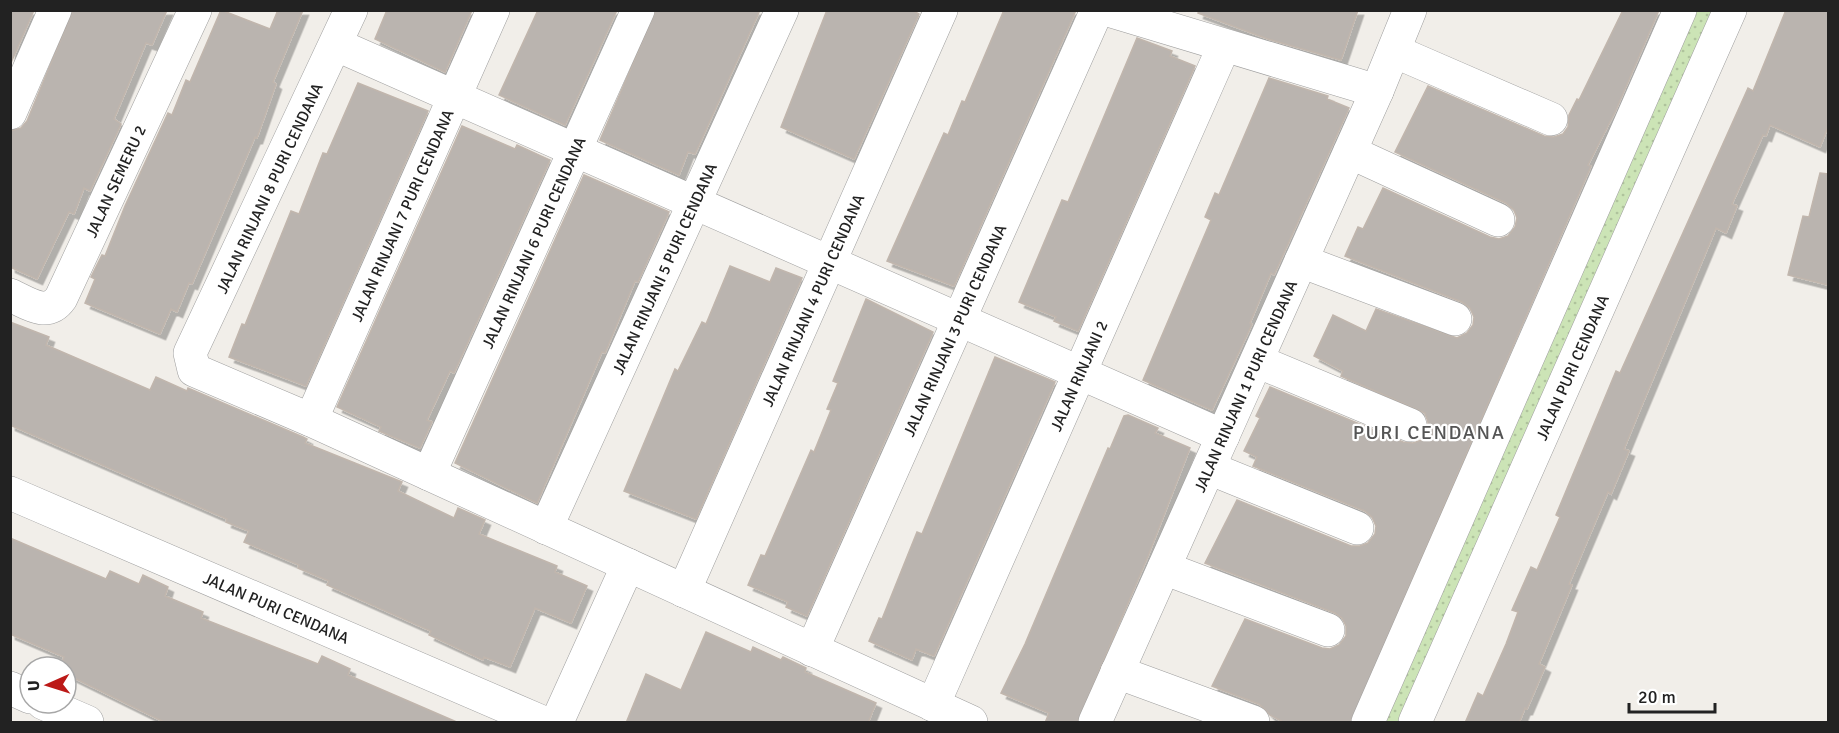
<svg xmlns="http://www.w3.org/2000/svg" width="1839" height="733" font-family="Signika,sans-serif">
	<defs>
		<pattern id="grass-dots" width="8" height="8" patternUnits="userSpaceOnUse" patternTransform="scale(1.5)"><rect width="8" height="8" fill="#cce4b6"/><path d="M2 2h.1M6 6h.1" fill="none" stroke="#afc39c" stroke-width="1.8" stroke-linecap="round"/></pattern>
		<filter id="shadow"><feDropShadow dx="5.5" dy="5.5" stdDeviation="0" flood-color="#0004"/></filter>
	</defs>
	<rect width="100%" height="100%" fill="#f1eee9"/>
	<path fill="url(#grass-dots)" d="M1680 11H1731L1415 722H1368Z"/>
	<path fill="#bab4af" stroke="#c1b6ad" stroke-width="1.5" filter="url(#shadow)" d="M10 10H34L10 65Z
		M73 10H167L152 45 146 43 114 119 121 124 90 191 84 188 74 214 69 212 37 279 10 267V131L21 128 27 121Z
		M221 10 270 29 278 10H303L273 82 276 84 257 138 255 137 192 284 189 283 177 312 171 309 160 334 85 303 95 279 91 277 102 255 105 256 125 206 168 113 172 115 186 80 190 82Z
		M387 10H472L445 72 375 39Z
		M538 10H617L565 125 499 95Z
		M656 10H760L695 154 688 152 679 175 600 140Z
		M827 10H912L919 14 854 159 781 127Z
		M1004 10H1076L954 286 887 261 944 133 948 135 962 101 965 102Z
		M1199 10H1358L1341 60 1268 39 1198 13Z
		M1623 10H1659L1615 112 1588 165 1591 166 1350 723H1285L1270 715 1259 704 1212 686 1245 619 1322 648 1330 649 1339 645 1346 636V626L1342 618 1335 613 1205 563 1237 500 1351 546H1360L1368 543 1375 534 1376 526 1372 517 1365 511 1253 466 1257 457 1244 451 1260 418 1256 416 1270 387 1403 442 1413 443 1422 440 1427 432 1428 422 1425 413 1341 376 1343 371 1314 356 1333 315 1366 331 1376 309 1457 338 1467 333 1473 325 1474 317 1470 308 1462 302 1345 256 1358 227 1363 229 1383 188 1490 237 1499 239 1508 236 1515 227 1517 218 1514 210 1506 203 1395 152 1428 86 1544 136 1554 137 1563 134 1568 127 1569 115 1577 99 1579 100Z
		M1786 10H1828V127L1820 147 1770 125 1766 136 1763 135 1732 204 1737 206 1726 233 1716 228 1637 417 1624 449 1629 451 1611 494 1608 492 1569 584 1572 585 1539 664 1545 667 1527 709 1525 708 1519 723H1465L1478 693 1483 696 1506 644 1518 612 1512 610 1531 567 1537 570 1560 517 1556 515 1616 371 1620 373 1748 88 1753 91Z
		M1137 38 1172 51 1170 56 1195 66 1078 331 1054 321 1056 317 1019 302 1062 200 1068 202Z
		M1269 78 1328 96 1327 99 1349 108 1274 275 1271 273 1250 323 1252 324 1212 410 1143 380 1211 220 1205 217 1215 193 1219 195Z
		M358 83 428 111 306 386 229 357 242 324 245 325 291 211 299 214 323 153 327 154Z
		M462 126 515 149 517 145 550 160 454 373 450 371 427 420 432 422 420 448 379 431 381 427 337 407Z
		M1820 173 1828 174V285L1788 275 1803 216 1809 217Z
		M584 175 669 212 638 282 635 281 605 353 602 352 537 503 455 463Z
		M730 266 770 282 776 268 802 278 696 519 624 491 675 369 678 371 702 322 706 324Z
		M866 299 933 332 807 616 786 607 788 602 748 585 761 555 765 556 811 450 814 452 831 410 827 409 838 383 833 381Z
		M10 322 49 337 46 345 150 390 156 377 187 391 188 388 303 437 307 439 305 443 402 482 398 491 454 518 458 508 485 520 479 534 557 566 555 572 587 586 571 623 535 608 510 667 484 657 483 660 429 635 431 631 327 585 329 581 298 568 299 565 244 542 249 531 226 522 227 519 10 425Z
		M995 357 1055 382 934 656 916 649 912 660 869 641 879 618 882 619 917 532 922 534Z
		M1128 415 1158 428 1155 433 1190 448 1148 556 1077 723H1045L1049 713 1001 693 1025 644 1108 448 1110 449 1124 416Z
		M10 538 106 579 110 571 139 584 143 575 168 587 165 596 203 612 201 618 318 664 322 656 350 669 348 675 459 723H166L66 674V667H60L64 657 10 634Z
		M706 632 751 652 753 647 781 660 783 657 806 668 805 672 876 703 868 723H626L646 674 681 690Z"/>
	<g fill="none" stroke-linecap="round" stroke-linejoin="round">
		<g stroke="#9f9f9f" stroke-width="34">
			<g id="minor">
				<path d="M351 10 190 353 194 370 311 420 971 722"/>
				<path d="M1108 10 1377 91"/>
				<path d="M337 45 1223 436"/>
				<path d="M1394 51 1551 119"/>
				<path d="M10 113 55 10"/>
				<path d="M1350 152 1498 220"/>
				<path d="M1301 261 1455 319"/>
				<path id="s1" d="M10 295C28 303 47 318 61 298L195 10"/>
				<path d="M1257 361 1410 425"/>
				<path id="s2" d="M311 420 493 10"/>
				<path d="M1209 468 1357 528"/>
				<path id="s3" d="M429 474 638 10"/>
				<path id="s4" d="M10 493 542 722"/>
				<path id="s5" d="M546 528 782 10"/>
				<path d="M1164 568 1328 630"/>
				<path id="s6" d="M684 591 941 10"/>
				<path id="s7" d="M812 650 1097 10"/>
				<path d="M1117 672 1253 722"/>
				<path d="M10 688 30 697"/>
				<path d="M43 703 87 722"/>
				<path id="s8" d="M933 705 1224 46"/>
				<path d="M557 722 628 565"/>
				<path id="s9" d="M1095 722 1377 91 1410 10"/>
				<path d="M1368 722 1680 10"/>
				<path id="s10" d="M1415 722 1730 10"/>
			</g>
		</g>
		<use href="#minor" stroke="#fff" stroke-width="33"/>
	</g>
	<g text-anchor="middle" stroke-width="4.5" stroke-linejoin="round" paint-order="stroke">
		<g font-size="16" fill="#222" stroke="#fff">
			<text dy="6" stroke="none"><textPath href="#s1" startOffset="186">JALAN SEMERU 2</textPath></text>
			<text transform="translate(269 188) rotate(-65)" y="6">JALAN RINJANI 8 PURI CENDANA</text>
			<text dy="6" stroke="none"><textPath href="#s2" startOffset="224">JALAN RINJANI 7 PURI CENDANA</textPath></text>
			<text dy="6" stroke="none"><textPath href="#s3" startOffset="254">JALAN RINJANI 6 PURI CENDANA</textPath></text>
			<text dy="6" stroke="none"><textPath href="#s5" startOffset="285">JALAN RINJANI 5 PURI CENDANA</textPath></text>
			<text dy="6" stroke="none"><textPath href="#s6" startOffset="318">JALAN RINJANI 4 PURI CENDANA</textPath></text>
			<text dy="6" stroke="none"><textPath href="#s7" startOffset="350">JALAN RINJANI 3 PURI CENDANA</textPath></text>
			<text dy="6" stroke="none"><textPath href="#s10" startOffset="388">JALAN PURI CENDANA</textPath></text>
			<text dy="6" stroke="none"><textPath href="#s8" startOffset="360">JALAN RINJANI 2</textPath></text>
			<text dy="6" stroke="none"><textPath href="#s9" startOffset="368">JALAN RINJANI 1 PURI CENDANA</textPath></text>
			<text dy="6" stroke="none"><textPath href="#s4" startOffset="290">JALAN PURI CENDANA</textPath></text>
		</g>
		<g font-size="20" letter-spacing="1.5" fill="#555" stroke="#fff">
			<text x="1429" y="439">PURI CENDANA</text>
		</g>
	</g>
	<rect width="1839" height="733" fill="none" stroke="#222222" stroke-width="24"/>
	<g transform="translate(48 685) rotate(267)"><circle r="28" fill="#ffffff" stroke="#a7a7a7" stroke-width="1.5"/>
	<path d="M0-4.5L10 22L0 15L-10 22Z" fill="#bc1917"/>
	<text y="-9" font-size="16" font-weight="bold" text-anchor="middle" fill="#222222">U</text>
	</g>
	<path d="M1629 703v9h86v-9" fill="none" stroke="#222222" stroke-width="3"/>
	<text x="1638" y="703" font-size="18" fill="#222222" stroke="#ffffff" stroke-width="4.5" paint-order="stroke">20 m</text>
</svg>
